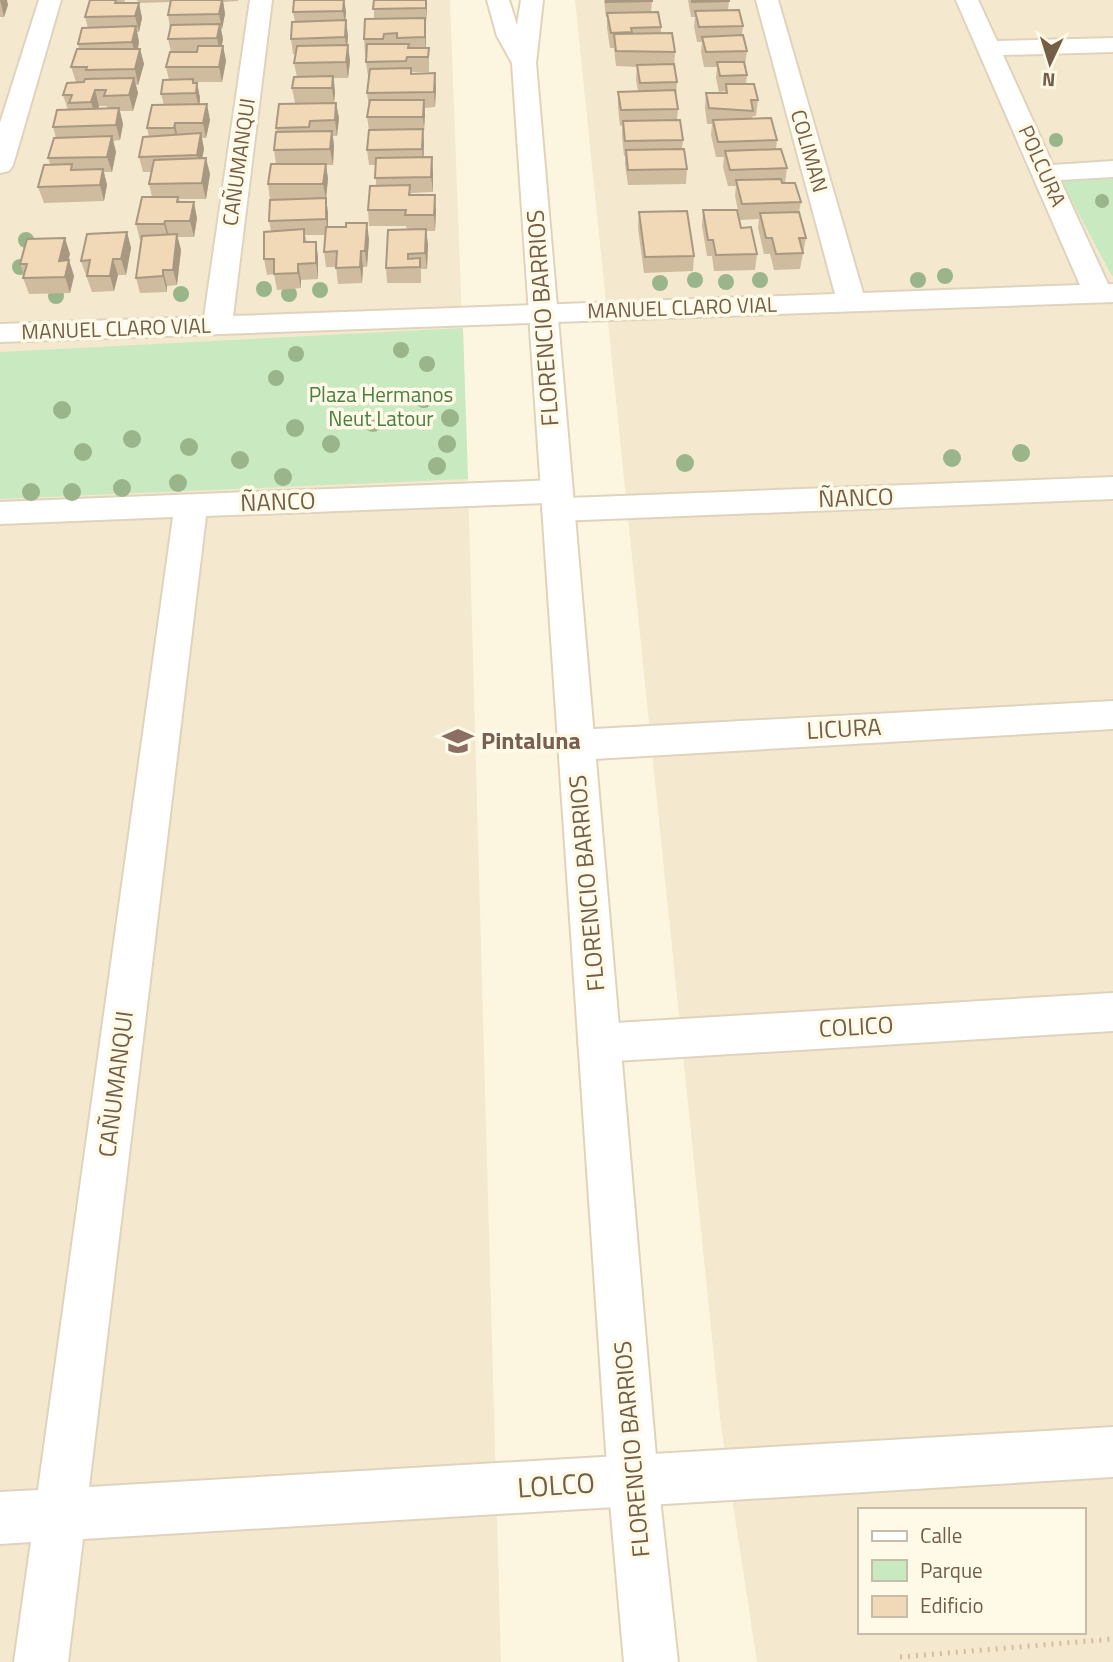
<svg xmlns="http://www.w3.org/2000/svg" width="1113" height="1662" font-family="'Titillium Web',sans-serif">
	<rect width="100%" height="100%" fill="#fcf6e1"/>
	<path fill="#f4e9cf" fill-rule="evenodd" d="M0 0H450L468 479 501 1662H0Z
		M575 0H1113V1662H757L721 1426ZM859 1510H1083V1632H859Z"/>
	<path fill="#c9e9c0" d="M1113 175V276H1112L1060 179Z
		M463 328 468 479 0 499V352Z"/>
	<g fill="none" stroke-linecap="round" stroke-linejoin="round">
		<g stroke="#e0d3bd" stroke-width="4">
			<path id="street" d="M39 0H61L13 165 9 171 0 173V123Z
				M250 0H272L233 316 835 294 756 0H778L863 293 1080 285 956 0H978L997 41 1113 38V52L1003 55 1053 165 1113 161V177L1060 180 1108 284H1113V302L0 342V324L204 317Z
				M1113 477V499L558 521 547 518 542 510 546 503 206 516 89 1487 1113 1427V1477L83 1539 68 1662H14L31 1542 0 1544V1492L38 1490 173 517 0 524V502L556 480 567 483 572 491 568 498Z
				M1113 701V729L576 760 563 755 558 745 563 735 576 730Z
				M1113 993V1031L599 1062 584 1057 578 1043 584 1029 599 1024Z"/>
		</g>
		<g stroke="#e2d3b8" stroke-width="4">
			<path id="secondary" d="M487 0H509L517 25 521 0H543L536 63 658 1480 678 1662H624L608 1480 512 63 497 36Z"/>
		</g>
		<path stroke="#d6bc9c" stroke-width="5" stroke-dasharray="2 6" stroke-linecap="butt" d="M900 1657 1113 1639"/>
		<use href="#street" fill="#fff" fill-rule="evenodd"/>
		<use href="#secondary" fill="#fff" fill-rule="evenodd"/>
	</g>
	<g fill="#9ab58a">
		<circle cx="1056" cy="140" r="7"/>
		<circle cx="1102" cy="201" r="7"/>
		<circle cx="26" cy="240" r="8"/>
		<circle cx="20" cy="267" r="8"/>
		<circle cx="945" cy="276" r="8"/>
		<circle cx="695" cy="280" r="8"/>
		<circle cx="760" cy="280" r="8"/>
		<circle cx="918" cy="280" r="8"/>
		<circle cx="726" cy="282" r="8"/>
		<circle cx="660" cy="283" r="8"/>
		<circle cx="264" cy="289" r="8"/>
		<circle cx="320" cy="290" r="8"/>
		<circle cx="181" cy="294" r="8"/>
		<circle cx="289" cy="294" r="8"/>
		<circle cx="56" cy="296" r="8"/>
		<circle cx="401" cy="350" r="8"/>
		<circle cx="296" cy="354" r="8"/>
		<circle cx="427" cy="364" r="8"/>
		<circle cx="276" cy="378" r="8"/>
		<circle cx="424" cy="400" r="8"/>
		<circle cx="62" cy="410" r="9"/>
		<circle cx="450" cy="418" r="9"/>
		<circle cx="373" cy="423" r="9"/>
		<circle cx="295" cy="428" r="9"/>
		<circle cx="132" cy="439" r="9"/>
		<circle cx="331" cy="444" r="9"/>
		<circle cx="447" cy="444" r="9"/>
		<circle cx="189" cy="447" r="9"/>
		<circle cx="83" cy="452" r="9"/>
		<circle cx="1021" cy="453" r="9"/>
		<circle cx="952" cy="458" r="9"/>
		<circle cx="240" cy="460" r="9"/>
		<circle cx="685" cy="463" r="9"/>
		<circle cx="437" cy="466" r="9"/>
		<circle cx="283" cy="477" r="9"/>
		<circle cx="178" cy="483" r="9"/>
		<circle cx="122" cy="488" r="9"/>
		<circle cx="31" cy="492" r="9"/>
		<circle cx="72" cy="492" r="9"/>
	</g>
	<path fill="#cfbb9e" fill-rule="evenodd" d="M0 0 7 2 8 5 4 17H0Z
		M90 0H125L124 3H138L137 0H238V1L223 2 225 14 222 29H221L223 39 222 46H223L226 61 222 82H194L197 83 200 98V104L210 120 206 138H202L204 149 202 158 210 174 206 199H179L180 202 197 218 194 237H177L181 250 177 285 167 286V292L140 293 136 278 141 240H140L136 224 152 197 149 184 151 172H143L139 157 149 137 147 128 164 105 161 94 169 80 166 67 171 52 168 39 170 28 168 15 171 2 139 3 142 18 139 32H137L139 42 138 49H140L144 64 138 85H136L138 93 133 111H120L123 124 120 140 113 141 116 152 112 172H104L107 185 104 201 44 203 38 187 50 164 48 158 56 138 53 127 68 110 63 95 76 82 71 67 79 49 78 44 88 28 85 17ZM99 106H107V109H98Z
		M374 0H426V48H429V72H412V74L435 73 436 89 435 107 425 108V115L423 132 424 157 433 173V192L411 193V195L436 211 435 231H426L428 245 427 269H421V283H387L386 268 407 230 406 226H369L368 210 376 186V165H369L367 150 369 130 367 117 369 107 367 93 369 77H368L366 62V55H365L364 39 374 19Z
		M604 0H652L651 12 661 27V33L675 52 674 67 677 82 676 97 678 109 677 120 683 140 682 149 687 169 686 184 628 185 625 165V156H624L622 137V125L620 126 618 107V92L638 91 636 80 637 67 616 66 614 48H610L607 28V17H606Z
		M688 0H729L728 10 743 26 742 35 747 51 745 65 747 75 746 84 758 100 756 116H753L752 118 777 140 776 149 787 168 785 183 801 202 799 212 806 238 800 269 774 270 770 254H764L758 228 759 219 740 220 735 196 736 186H728L723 167 724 157H716L711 135 712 124H707L705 108 706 93H725V91L719 92 716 78 717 67H704L701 52 702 42H697L694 26 695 17H691Z
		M346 11 345 20 348 36 347 45 350 61 348 78H334L335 92 334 103H336L339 118 337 136H333L334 146 333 165H326L328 179 326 198 328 213V227L369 239 367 267H363L362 283 338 284 336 267H326L324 252 325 235H305L307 242H316L318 257V279L301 280V288L277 290 274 274 267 275 264 259 271 231 269 221 270 200 268 184 276 164 274 150 277 132 276 128 295 103 292 88 297 77 294 63 296 54H293L291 39 295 22 293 12Z
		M703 210 741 228 757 254 755 270 714 271 712 256H707L702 226Z
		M639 212 694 256 693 271 644 273 638 228Z
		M127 232 131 248 126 275H118L114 291 92 292 81 261Z
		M70 254 68 260 74 276 70 293 29 294 23 278 24 275 20 264Z"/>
	<path fill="#a99881" d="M0 0H7L8 5 4 17Z
		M223 0 225 14 222 29 219 14Z
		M344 0 346 11 345 26 343 11Z
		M426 0 427 8V23L426 8Z
		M139 3 142 18 139 32 135 16Z
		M425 18 426 33V53L425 37Z
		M346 20 348 36 347 52 345 37Z
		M220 24 223 39 220 53 217 38Z
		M136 26 139 42 136 57 132 42Z
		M348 45 350 61 348 78 346 62Z
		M223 46 226 61 222 82 219 67Z
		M140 49 144 64 138 85 135 69Z
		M435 73 436 89 435 107 434 92Z
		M333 76 335 92 334 103 332 88Z
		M134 78 138 93 133 111 129 95Z
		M193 79 196 91 197 83 200 98 199 108 193 83Z
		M95 90 99 106 96 118 91 102Z
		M424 100 425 115 424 132 423 117Z
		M336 103 339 118 337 136 335 120Z
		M207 104 210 120 206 138 203 123Z
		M119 108 123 124 120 140 116 125Z
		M175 123 178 139 177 143 174 128Z
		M423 129 424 144 423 164 422 149Z
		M332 131 334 146 333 165 330 149Z
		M201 133 204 149 200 171 197 155Z
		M112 136 116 152 112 172 107 157Z
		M432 157 433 173V192L431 177Z
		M206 158 210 174 206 199 202 183Z
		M326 164 328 179 326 199 323 184Z
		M103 169 107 185 104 201 100 185Z
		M435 195 436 211 435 231 434 215Z
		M326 198 328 213V234L326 219Z
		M194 202 197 218 194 237 190 221Z
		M165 221 169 237 168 239 164 224Z
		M367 223 369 239 367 267 365 251Z
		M426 229 428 245 427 269 425 253Z
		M127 232 131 248 126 275 121 259Z
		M177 234 181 250 177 285 173 270Z
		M65 238 70 254 64 276 59 261Z
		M316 242 318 257V279L316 263Z
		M361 251 363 267 362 283 360 267Z
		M113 259 118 275 114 291 110 276Z
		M69 260 74 276 70 293 65 277Z
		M298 264 301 280V288L298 273Z
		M163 270 167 286V292L163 276Z"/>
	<path fill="#f1d9b8" stroke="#a99881" stroke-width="2" d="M90 0H116L115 3H139L135 16 85 17Z
		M171 0H222L219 14 168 15Z
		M294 0H344L343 11 293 12Z
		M374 0H426V8L373 9Z
		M606 0H652V1L606 2Z
		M692 0H729V1L692 2Z
		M739 10 743 26 699 27 695 11Z
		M658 12 661 27 631 28 632 32 611 33 607 13Z
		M425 18V37L397 38V33L384 34 383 39H364L365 19Z
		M346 20 345 37 291 39 292 22Z
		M220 24 217 38 168 39 171 25Z
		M136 26 132 42 78 44 82 28Z
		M672 33 675 52 616 51 614 34Z
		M743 35 747 51 706 52 702 37Z
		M367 44H409L408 48H429L428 57H407L406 61 366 62Z
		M348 45 346 62 294 63 297 46Z
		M198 46H223L219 67H166L170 52H197Z
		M77 49H140L135 69 86 70 87 67H71Z
		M717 62H744L747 75 720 76Z
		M674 64 677 82 640 83 637 65Z
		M411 68V74L435 73 434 92 367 93 370 69Z
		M333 76 332 88H292L294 77Z
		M134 78 129 95 104 96 106 90H95L91 102 69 103 72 95H63L67 83 84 82 85 79Z
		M193 79V83H197L196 93 161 94 163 80Z
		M726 84H754L758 100H751L753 111 709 108 706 93H727Z
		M675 90 678 109 621 110 618 92Z
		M370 100H424L423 117H367Z
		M336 103 335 120 310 121 309 127 276 128 279 104Z
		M207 104 203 123H175L174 128H147L152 105Z
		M119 108 116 125 53 127 57 110Z
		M771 118 777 140 718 142 713 120Z
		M680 120 683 140 625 141 623 121Z
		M423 129 422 149 367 150 369 130Z
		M332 131 330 149 274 150 276 132Z
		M201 133 197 155 139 157 143 137Z
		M112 136 107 157 48 158 54 138Z
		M684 149 687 169 628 170 626 150Z
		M781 149 787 168 730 170 725 151Z
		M432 157 431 177 375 178 376 158Z
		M206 158 202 183 149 184 154 160Z
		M72 164 71 170 103 169 100 185 38 187 44 165Z
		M271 164H326L323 184H268Z
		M781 179 782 183H795L801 202 742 204 736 180Z
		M410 185 409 195H435L434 215H405L406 210H368L370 186Z
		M142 197H178L177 202H194L190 221H165L164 224H136Z
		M326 198V219L269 221 270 200Z
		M703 210H737L741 228 751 227 757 254 716 255 713 240H708Z
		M687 211 694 256 645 257 639 212Z
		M799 212 806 238H799L803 253 776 254 772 238H766L760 213Z
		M346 223H367L365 251H361L360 267 336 268 337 251 324 252 326 227H346Z
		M304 229V242H316V263L298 264V273L274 274V259H264V232Z
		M426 229 425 253 408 254V259L420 258V267L386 268 388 230Z
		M127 232 121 259H113L110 276H87L90 260 81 261 87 234Z
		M177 234 173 270H163V276L136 278 142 236Z
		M65 238 59 261 69 260 65 277 23 278 27 264H20L27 239Z"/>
	<defs>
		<g id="school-bare" transform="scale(2.415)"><path d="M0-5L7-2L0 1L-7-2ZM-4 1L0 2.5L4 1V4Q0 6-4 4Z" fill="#8d6e63" stroke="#fffae7" stroke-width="2.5" paint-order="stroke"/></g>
	</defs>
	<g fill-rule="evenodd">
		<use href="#school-bare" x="458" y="741"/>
	</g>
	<g text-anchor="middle" stroke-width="7" stroke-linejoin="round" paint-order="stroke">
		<g font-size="21" fill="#735f48" stroke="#fffae7">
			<text transform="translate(809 151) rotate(74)" y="7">COLIMAN</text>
			<text transform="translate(239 162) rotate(-82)" y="7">CAÑUMANQUI</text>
			<text transform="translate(1042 166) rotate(66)" y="7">POLCURA</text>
			<text transform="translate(682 308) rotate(-2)" y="7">MANUEL CLARO VIAL</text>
			<text transform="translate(116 329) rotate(-2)" y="7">MANUEL CLARO VIAL</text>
		</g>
		<g font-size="21" fill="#4a7f42" stroke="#fffae7">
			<text x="381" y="402">Plaza Hermanos<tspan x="381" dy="24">Neut Latour</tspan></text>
		</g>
		<g font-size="24" fill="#735f48" stroke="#fffae7">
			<text transform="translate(543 318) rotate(-94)" y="8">FLORENCIO BARRIOS</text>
			<text transform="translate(856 498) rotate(-2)" y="8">ÑANCO</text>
			<text transform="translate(278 502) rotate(-2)" y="8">ÑANCO</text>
			<text transform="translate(844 729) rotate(-3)" y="8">LICURA</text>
			<text transform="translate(587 883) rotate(-95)" y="8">FLORENCIO BARRIOS</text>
			<text transform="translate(856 1027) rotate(-3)" y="8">COLICO</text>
			<text transform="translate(116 1084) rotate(-83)" y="8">CAÑUMANQUI</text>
			<text transform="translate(632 1449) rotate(-95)" y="8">FLORENCIO BARRIOS</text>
		</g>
		<g font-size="24" font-weight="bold" fill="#785e54" stroke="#fffae7" text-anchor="start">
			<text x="481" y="749">Pintaluna</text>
		</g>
		<g font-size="28" fill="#735f48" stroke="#fffae7">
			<text transform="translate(556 1485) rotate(-4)" y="10">LOLCO</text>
		</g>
	</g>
	<rect x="858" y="1508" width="228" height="126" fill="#fffae7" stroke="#c7bca7" stroke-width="2"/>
	<rect x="872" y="1531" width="35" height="10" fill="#ffffff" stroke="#c7bca7" stroke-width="2"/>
	<text x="920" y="1543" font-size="21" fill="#735f48">Calle</text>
	<rect x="872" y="1560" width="35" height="21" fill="#c9e9c0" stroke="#c7bca7" stroke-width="2"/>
	<text x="920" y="1578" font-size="21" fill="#735f48">Parque</text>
	<rect x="872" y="1596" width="35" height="21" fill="#f1d9b8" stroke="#c7bca7" stroke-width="2"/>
	<text x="920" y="1613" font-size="21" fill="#735f48">Edificio</text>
	<g transform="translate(1050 63) rotate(184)" stroke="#fffae7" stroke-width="5" paint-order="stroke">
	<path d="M0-5L12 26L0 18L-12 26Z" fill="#735f48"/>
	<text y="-10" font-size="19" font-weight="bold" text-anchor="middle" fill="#735f48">N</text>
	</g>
</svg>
